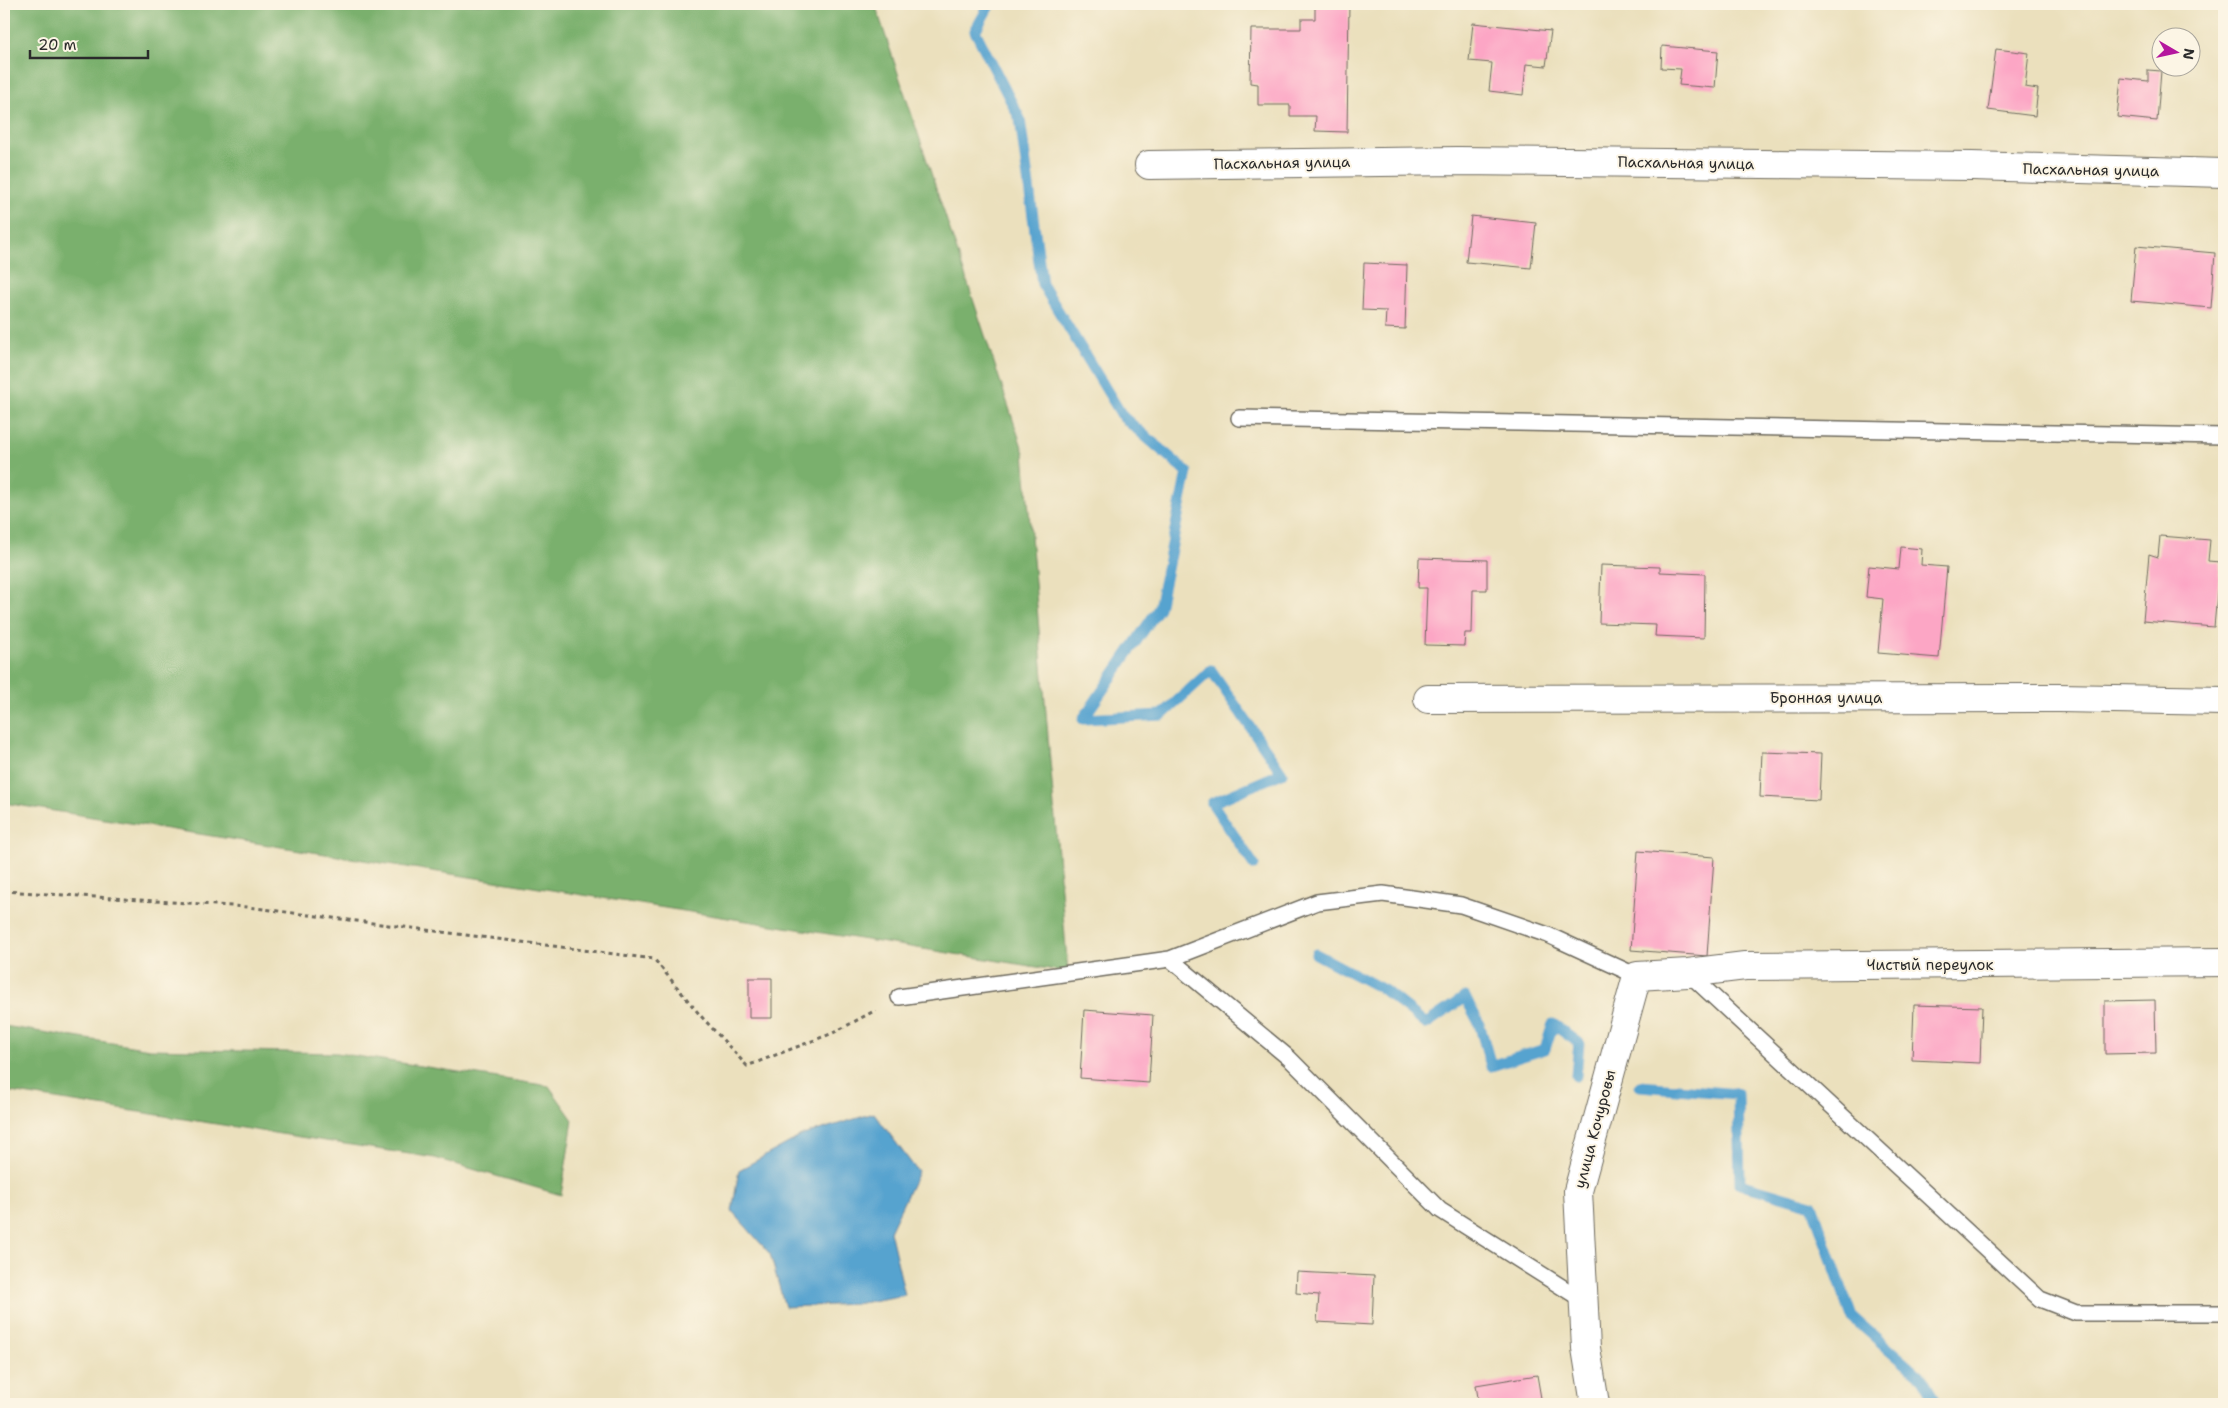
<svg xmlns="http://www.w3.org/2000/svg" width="2228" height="1408" font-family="'Shantell Sans',sans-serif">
	<rect width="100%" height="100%" fill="#fcf5e5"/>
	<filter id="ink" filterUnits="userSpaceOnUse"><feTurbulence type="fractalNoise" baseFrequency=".02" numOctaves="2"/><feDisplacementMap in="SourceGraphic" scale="10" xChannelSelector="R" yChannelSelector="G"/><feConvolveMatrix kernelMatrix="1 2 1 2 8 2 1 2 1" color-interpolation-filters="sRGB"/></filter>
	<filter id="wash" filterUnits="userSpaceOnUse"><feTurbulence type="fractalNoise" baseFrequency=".0096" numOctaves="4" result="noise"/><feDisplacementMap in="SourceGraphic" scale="20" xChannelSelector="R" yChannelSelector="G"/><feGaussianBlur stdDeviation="1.12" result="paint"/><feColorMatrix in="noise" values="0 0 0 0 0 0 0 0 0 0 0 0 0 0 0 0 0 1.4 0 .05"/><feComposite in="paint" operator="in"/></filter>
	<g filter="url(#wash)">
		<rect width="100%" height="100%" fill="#ebe0bd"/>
		<path fill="#7ab06d" stroke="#526e4c" d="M4 4H875L1024 453 1068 972 4 803Z
			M4 1026 150 1049 337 1053 549 1086 573 1120 561 1195 435 1158 4 1091Z"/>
		<path fill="#57a3cf" stroke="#41677d" d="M874 1113 918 1172 890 1231 905 1295 855 1304 785 1307 770 1254 732 1211 739 1170 803 1135Z"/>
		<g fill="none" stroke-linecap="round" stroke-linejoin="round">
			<path stroke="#57a3cf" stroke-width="11" d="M990 4 975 31 1020 119 1042 284 1123 417 1187 472 1159 608 1083 719 1162 715 1211 670 1282 773 1212 803 1254 865
				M1316 954 1384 990 1426 1024 1465 997 1479 1023 1491 1066 1545 1049 1553 1024 1579 1043 1576 1076
				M1640 1086 1738 1094 1740 1184 1812 1205 1852 1317 1922 1378 1937 1404"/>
		</g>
		<g id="blocks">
			<path fill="#fca6c5" d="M1315 4H1349L1347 132 1315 131 1316 116H1290V105H1258V84L1250 83 1251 29H1301V19H1315Z
				M1473 23 1551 31 1546 66 1526 64 1523 95 1489 91 1492 63 1469 61Z
				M1662 46 1718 51 1715 88 1679 85 1681 69 1661 68Z
				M1996 49 2029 53 2025 87 2038 89 2035 116 1988 110Z
				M2148 70 2161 71 2157 121 2117 117 2121 78 2148 81Z
				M1471 216 1536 223 1531 268 1466 262Z
				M2136 246 2215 253 2211 308 2131 301Z
				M1364 263 1407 265 1405 329 1385 328 1386 311 1362 310Z
				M2160 536 2210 540 2208 561 2220 562 2214 627 2143 621 2149 554 2158 557Z
				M1901 547 1922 549 1921 565 1947 567 1939 658 1878 653 1883 599 1866 597 1869 566 1899 569Z
				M1419 558 1487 560V590H1473L1472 633H1465L1464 646 1425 645 1427 588H1418Z
				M1601 565 1660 567V572L1705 574 1704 638 1655 636 1656 625 1599 623Z
				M1762 752 1821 754 1819 800 1760 797Z
				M1638 851 1714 857 1707 956 1631 950Z
				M749 978H772V1018H749Z
				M2155 1000 2156 1053 2105 1054V1001Z
				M1914 1005 1982 1007 1980 1063 1912 1060Z
				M1084 1010 1153 1015 1149 1083 1080 1078Z
				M1297 1272 1374 1276 1372 1325 1317 1322 1319 1295 1296 1293Z
				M1537 1375 1542 1404H1479L1476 1385Z"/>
		</g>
	</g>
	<g filter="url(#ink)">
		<use href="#blocks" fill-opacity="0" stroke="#6e6a5e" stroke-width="1"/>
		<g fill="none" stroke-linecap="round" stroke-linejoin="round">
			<g stroke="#6e6a5e" stroke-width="18">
				<path id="service" d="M1239 418 2224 436
					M1170 959 1317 902 1383 894 1461 905 1548 935 1637 976
					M1688 973 2040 1299 2076 1313H2224
					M899 997 1170 959 1289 1058 1440 1210 1584 1301"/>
			</g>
			<g stroke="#6e6a5e" stroke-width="30">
				<path id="minor" d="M1149 165 1458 161 1972 166 2224 173
					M1428 699 2059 698 2224 701
					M1595 1404 1586 1348 1578 1191 1637 976 1688 973 1745 966 2224 962"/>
			</g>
			<path stroke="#6e6a5e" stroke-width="3" stroke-dasharray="4 4" stroke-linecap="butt" d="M4 891 247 907 654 959 700 1015 747 1066 833 1033 876 1010"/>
			<use href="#service" stroke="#fff" stroke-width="15"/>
			<use href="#minor" stroke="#fff" stroke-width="28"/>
		</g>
	</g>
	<g text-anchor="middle" stroke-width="4" stroke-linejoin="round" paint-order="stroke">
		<g font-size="15" fill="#2b2b2b" stroke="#fcf5e5">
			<text transform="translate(1282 163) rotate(-1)" y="5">Пасхальная улица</text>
			<text transform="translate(1686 163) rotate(1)" y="5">Пасхальная улица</text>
			<text transform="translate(2091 170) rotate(1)" y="5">Пасхальная улица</text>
			<text x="1826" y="703">Бронная улица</text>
			<text x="1930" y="970">Чистый переулок</text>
			<text transform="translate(1595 1129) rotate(-75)" y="5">улица Кочуровы</text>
		</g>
	</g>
	<rect width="2228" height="1408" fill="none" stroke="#fcf5e5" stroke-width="20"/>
	<g transform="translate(2176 52) rotate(99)"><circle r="24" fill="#fcf5e5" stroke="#a8a49b"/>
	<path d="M0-4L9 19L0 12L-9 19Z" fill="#b5179e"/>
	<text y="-8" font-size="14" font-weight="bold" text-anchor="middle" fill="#2b2b2b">N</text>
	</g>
	<path d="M30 50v8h118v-8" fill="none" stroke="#2b2b2b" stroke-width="2.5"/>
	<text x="38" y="50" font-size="15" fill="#2b2b2b" stroke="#fcf5e5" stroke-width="4" paint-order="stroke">20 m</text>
</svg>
